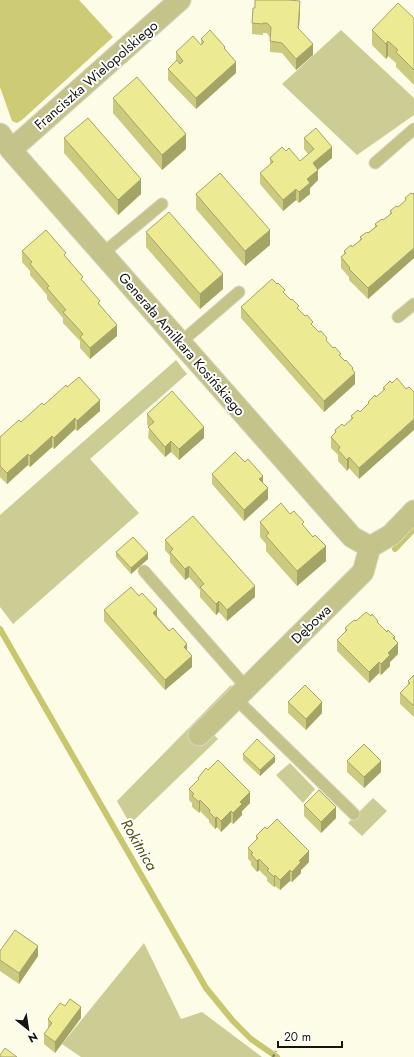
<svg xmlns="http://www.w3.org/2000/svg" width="414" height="1057" font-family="Jost,sans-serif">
	<rect width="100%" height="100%" fill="#fcfce7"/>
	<path fill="#cccc95" d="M341 30 414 98V115L357 155 282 84Z
		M176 360 187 374 90 459 139 513 13 624 0 607V515Z
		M231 685 233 691 213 734 218 739 130 824 117 801Z
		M290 763 315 789 303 803 276 775Z
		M373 798 387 811 362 836 348 823Z
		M144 943 181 1019 202 1012 262 1057H81L62 1044Z"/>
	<path fill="#cdcb75" d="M0 0H79L113 37 22 120 17 123 12 121 0 87Z"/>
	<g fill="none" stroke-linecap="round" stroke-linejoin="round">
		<path stroke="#c9c670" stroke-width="6" d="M395 549 414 529
			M0 629 206 988 233 1021 251 1039 277 1057"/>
		<g stroke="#d7d7c4" stroke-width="13">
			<path id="lane" d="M375 163 414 129
				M102 254 162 204
				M398 317 414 304
				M181 342 239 292
				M144 571 246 687
				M235 698 354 814"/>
		</g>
		<g stroke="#d7d7c4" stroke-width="23">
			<path id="street" d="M0 134 11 150 352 537 370 547
				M11 150 180 0
				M199 735 363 572 370 547 391 535 414 511"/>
		</g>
		<path stroke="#818173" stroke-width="2.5" stroke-dasharray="3 3" stroke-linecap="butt" d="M273 1057 276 1051"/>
		<use href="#lane" stroke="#c4c38a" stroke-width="11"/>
		<use href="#street" stroke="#c4c38a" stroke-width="21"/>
	</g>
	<path fill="#cbca7e" d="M300 12 299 29 313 55 296 70 282 53 270 52V38L267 33H263V35L252 34V23Z
		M414 18V85L396 67V63L388 56 386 59 372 45V30Z
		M201 39 225 48 236 73 196 109 168 80V69L176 62V52L201 45Z
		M113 98 186 149 162 170 113 113Z
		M64 138 141 194 118 215 64 153Z
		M304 138 332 158 318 169V180L310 188V194L299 203 296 200 283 211 260 184V173L270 165V158L286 151 300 161 308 154 304 149Z
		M414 193V258L368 299 349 280V277L341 268V257L344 254V251L352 247 360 240V237L368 233 375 227V224L383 220 390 214V211L398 207 405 201V198Z
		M196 194 270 245 245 266 196 209Z
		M146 232 223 289 200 309 146 247Z
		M22 251 66 258 100 305 117 336 90 359 80 348V341L63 323V318L47 299V295L30 275V271L22 262Z
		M285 294 353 371 355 384 324 412 241 318V307Z
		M390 381 359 479 349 468 347 471 338 461V455L331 448V437L335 433V430L344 426 351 419V416L360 412 368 405V402L376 397 383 391V388Z
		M67 387 100 411 77 431 75 429 54 449 52 447 30 467 28 465 7 484 0 477V437L44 405Z
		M147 414 204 438 179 460 171 452 165 457 148 438 149 427 147 424Z
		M212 474 263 483 268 499 244 521 212 484Z
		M290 514 304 527 326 561 297 586 266 551V544L260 537V522Z
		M165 540 255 597 227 621 219 612 216 615 200 597V590L189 577 185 580 170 562V556L165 550Z
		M116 552 148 559 131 574 116 557Z
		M104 610 157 616 187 651 192 667 165 690 104 621Z
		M356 621 378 624 395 640 398 654 390 662V666L381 675 379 673 369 683 337 651V640L345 632V628Z
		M414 675V717L400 704V693L408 685V681Z
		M288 702 322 713 306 730 288 713Z
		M243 754 275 762 260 776 243 760Z
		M347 761 381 772 364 788 347 772Z
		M198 778 250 803 242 811V815L233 824 231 822 221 832 217 827 215 829 209 822V820L200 811 199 813 192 807V803L189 800V789L198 781Z
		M304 805 336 818 321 833 304 816Z
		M256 836 309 862 301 870V873L292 882 290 881 280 890 275 886 274 887 267 881V878L259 870 257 872 251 865V862L248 859V848L256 840Z
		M0 951 38 956 19 984 0 971Z
		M65 1006 81 1018 55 1053 44 1044V1034L48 1029V1019Z"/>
	<path fill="#a5a467" d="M300 1V12L298 39V28Z
		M388 41V56L386 59V44Z
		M313 44V55L296 70V59Z
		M236 62V73L196 109V98Z
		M186 134V149L162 170V155Z
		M332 147V158L313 174V163Z
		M318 170V180L310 188V194L299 203V192L307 179Z
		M141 179V194L118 215V200Z
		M296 189V200L283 211V200Z
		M270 230V245L245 266V251Z
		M414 248V258L368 299V288Z
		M223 274V289L200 309V294Z
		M117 325V336L90 359V348Z
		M353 368V375L355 373V384L324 412V401Z
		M100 400V411L77 431V421Z
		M75 418V429L54 449V438Z
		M414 419V430L359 479V468Z
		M204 427V438L179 460V449Z
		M52 436V447L30 467V456Z
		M171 441V452L165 457V447Z
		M28 454V465L7 484V473Z
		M349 457V468L347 471V460Z
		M263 476V487L259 479Z
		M268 488V499L244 521V510Z
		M326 546V561L297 586V571Z
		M148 553V559L131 574V568Z
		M189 566V577L185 580V569Z
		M255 586V597L227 621V610Z
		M219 601V612L216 615V604Z
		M157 609V620L153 613Z
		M395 637V646L398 643V654L390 662V666L381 675V664L388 653 393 638Z
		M187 644V655L184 647Z
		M192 656V667L165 690V680Z
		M379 662V673L369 683V672Z
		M322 702V713L306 730V719Z
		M275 756V762L260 776V770Z
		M381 761V772L364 788V777Z
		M250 792V803L242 811V815L233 824V813L240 802Z
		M200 800V811L199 813V802Z
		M336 807V818L321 833V822Z
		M231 811V822L221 832V821Z
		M217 817V827L215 829V818Z
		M309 851V862L301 870V873L292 882V872L299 861Z
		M259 859V870L257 872V861Z
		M290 870V881L280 890V880Z
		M275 875V886L274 887V877Z
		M38 946V956L19 984V973Z
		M81 1007V1018L55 1053V1042Z"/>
	<path fill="#eceb93" stroke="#a5a467" d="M255 0H288L300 1 298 28 313 44 296 59 282 43 270 41 271 27 267 23H263V24L252 23 253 8H255Z
		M398 3 414 18V70L396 52 398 50 388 41 386 44 372 30Z
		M210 30 225 47 224 48 236 62 196 98 168 69 177 60 180 64 183 61 176 52 193 36 201 45 204 42 201 39Z
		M137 77 186 134 162 155 113 98Z
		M88 118 141 179 118 200 64 138Z
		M316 128 332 147 313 163 318 170 307 179 310 183 299 192 296 189 283 200 260 173 273 162 270 158 282 147 286 151 289 148 300 161 314 149 304 138Z
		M220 173 270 230 245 251 196 194Z
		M411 193 413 194 414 193V248L368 288 349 269 350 268 341 257 346 253 344 251 351 245 352 247 362 239 360 237 367 232 368 233 377 226 375 224 382 219 383 220 392 213 390 211 396 206 398 207 406 200 405 198Z
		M169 212 223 274 200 294 146 232Z
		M46 230 66 253 64 255 83 277 81 279 100 301 98 303 117 325 90 348 80 337 83 334 63 312 66 310 47 288 49 286 30 264 32 262 22 251Z
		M272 279 277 284 278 283 285 290 283 292 291 300 292 299 299 306 297 308 305 316 307 315 313 322 311 324 319 332 321 331 327 338 326 340 333 348 335 347 341 354 339 355 345 361 346 360 353 368 352 369 355 373 324 401 241 307Z
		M79 377 100 400 77 421 75 418 54 438 52 436 30 456 28 454 7 473 0 466V437L19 420 21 422 42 403 44 405 66 385 67 387Z
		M397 378 406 389 409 387 414 392V419L359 468 349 457 347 460 338 450 340 447 331 437 336 432 335 430 342 424 344 426 353 418 351 416 358 410 360 412 369 403 368 402 375 395 376 397 385 389 383 388 390 381 392 383Z
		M172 391 204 427 179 449 171 441 165 447 148 427 154 422 147 414Z
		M235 452 245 462 248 459 263 476 259 479 268 488 244 510 212 474Z
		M281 503 290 514 294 511 304 522 302 524 313 537 315 535 326 546 297 571 266 536 269 533 260 522Z
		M193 516 255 586 227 610 219 601 216 604 200 587 204 584 189 566 185 569 170 552 173 549 165 540Z
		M133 537 148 553 131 568 116 552Z
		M131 587 139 596 142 593 157 609 153 613 169 631 173 628 187 644 184 647 192 656 165 680 104 610Z
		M366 612 371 616 372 614 378 621 377 622 387 632 388 630 395 637 393 638 398 643 388 653 390 655 381 664 379 662 369 672 337 640 347 630 345 628 354 620 356 621Z
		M414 675V706L400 693 410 683 408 681Z
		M305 685 322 702 306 719 288 702Z
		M257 739 275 756 260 770 243 754Z
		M364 744 381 761 364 777 347 761Z
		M218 760 250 792 240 802 242 804 233 813 231 811 221 821 217 817 215 818 209 812 210 810 200 800 199 802 192 796 194 794 189 789 199 779 198 778 206 768 208 770Z
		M319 790 336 807 321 822 304 805Z
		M277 819 309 851 299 861 301 862 292 872 290 870 280 880 275 875 274 877 267 870 269 869 259 859 257 861 251 854 253 853 248 848 258 838 256 836 265 827 267 829Z
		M15 930 38 946 19 973 0 960V951Z
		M70 999 81 1007 55 1042 44 1034 52 1023 48 1019 60 1003 65 1006Z
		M5 1048 17 1057H0V1055Z"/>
	<g text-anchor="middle" stroke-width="4" stroke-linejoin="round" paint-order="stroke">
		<g font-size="14" fill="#15150e" stroke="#fff">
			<text transform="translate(96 75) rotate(-41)" y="5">Franciszka Wielopolskiego</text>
			<text transform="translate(182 344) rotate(49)" y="5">Generała Amilkara Kosińskiego</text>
			<text transform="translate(311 624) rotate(-44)" y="5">Dębowa</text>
		</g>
		<g font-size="15" font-style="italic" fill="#514f0b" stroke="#fff">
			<text transform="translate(139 845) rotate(60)" y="5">Rokitnica</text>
		</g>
	</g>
	<g transform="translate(28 1029) rotate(150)" stroke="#ffffff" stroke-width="3" paint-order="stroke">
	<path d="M0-3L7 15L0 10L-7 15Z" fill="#15150e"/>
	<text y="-6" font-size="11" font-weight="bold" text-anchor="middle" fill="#15150e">N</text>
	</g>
	<path d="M278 1041v6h64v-6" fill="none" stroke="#15150e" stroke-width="2"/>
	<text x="284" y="1041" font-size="12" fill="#15150e" stroke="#ffffff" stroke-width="3" paint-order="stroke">20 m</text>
</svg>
